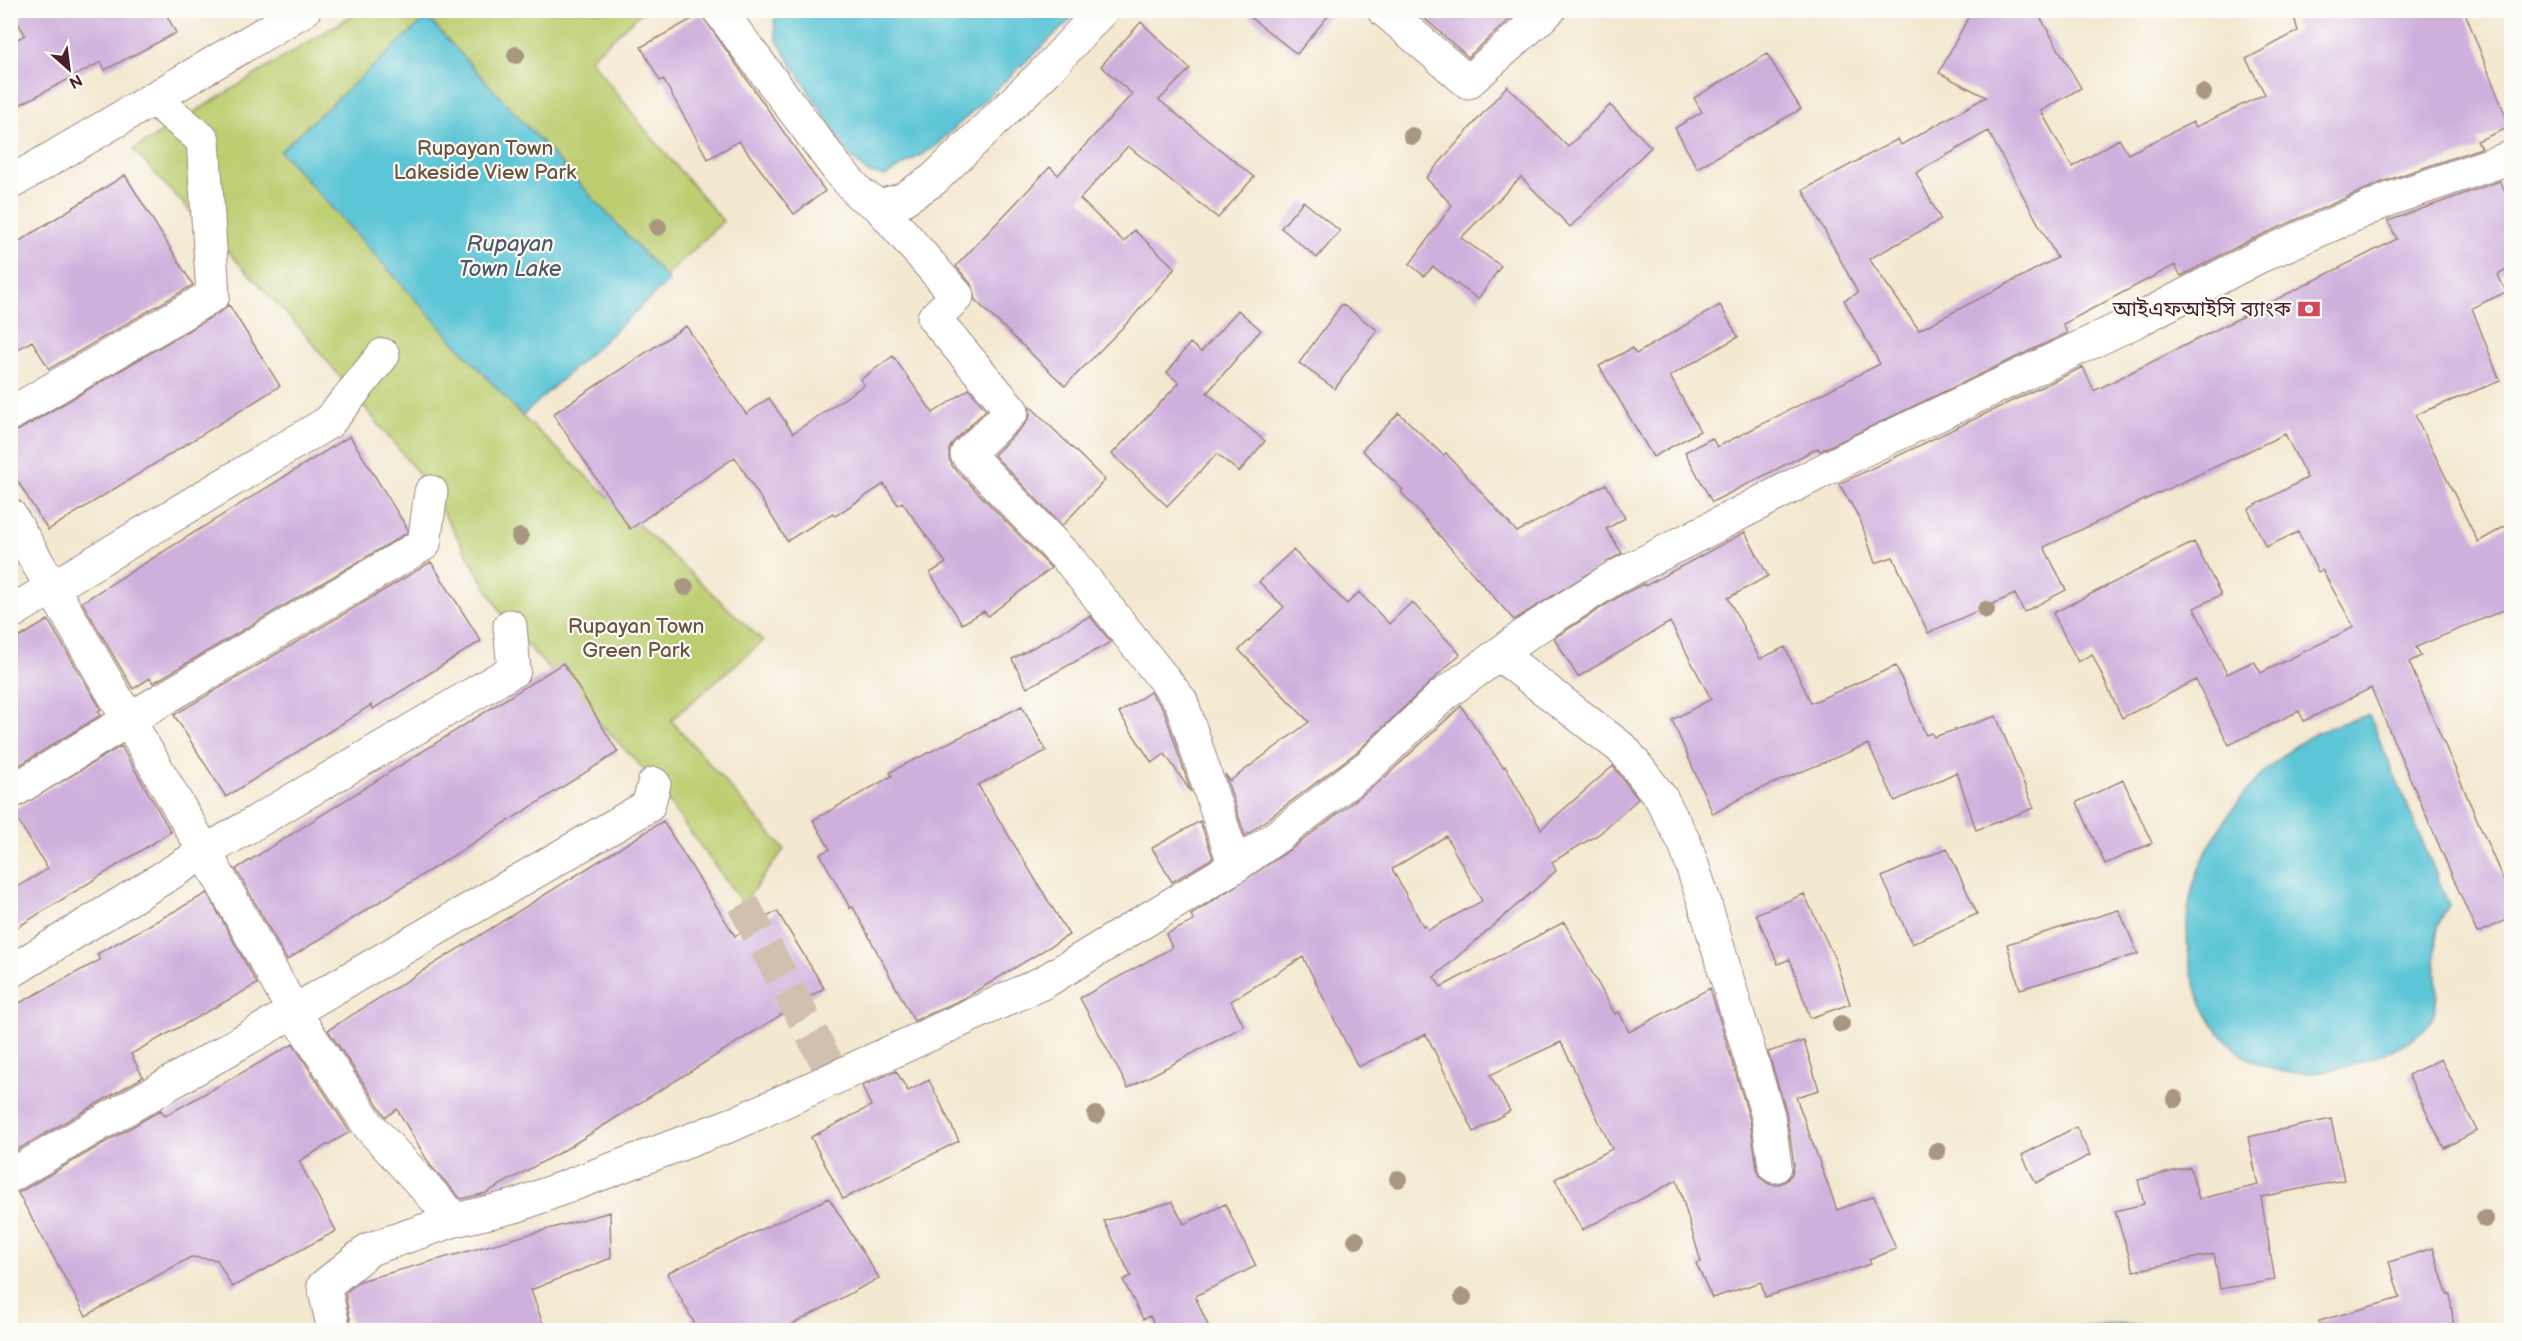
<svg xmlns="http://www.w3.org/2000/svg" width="2522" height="1341" font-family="'Balsamiq Sans','Noto Sans Bengali',sans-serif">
	<rect width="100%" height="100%" fill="#fdfcf7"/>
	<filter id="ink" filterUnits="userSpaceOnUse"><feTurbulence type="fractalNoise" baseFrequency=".0167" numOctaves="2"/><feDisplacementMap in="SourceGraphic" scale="12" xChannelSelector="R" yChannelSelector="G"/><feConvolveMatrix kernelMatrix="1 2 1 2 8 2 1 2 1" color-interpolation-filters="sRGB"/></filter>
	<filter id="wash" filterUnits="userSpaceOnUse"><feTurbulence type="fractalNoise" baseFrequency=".008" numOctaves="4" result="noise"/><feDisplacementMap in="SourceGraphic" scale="24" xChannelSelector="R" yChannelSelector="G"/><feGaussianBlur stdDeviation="1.35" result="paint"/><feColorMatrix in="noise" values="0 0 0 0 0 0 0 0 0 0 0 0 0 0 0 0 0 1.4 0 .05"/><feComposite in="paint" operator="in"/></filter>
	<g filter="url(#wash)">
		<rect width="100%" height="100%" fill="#f3e8d0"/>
		<path fill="#bdce71" stroke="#84764e" stroke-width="1.5" d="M359 11H643L590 59 648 133 723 221 522 416 763 641 671 720 784 849 743 904 647 773 508 625 426 483 307 336 133 150Z"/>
		<path fill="#5bc5d6" stroke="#527280" stroke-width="1.5" d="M786 10 1080 11 933 148 885 176 868 173 849 155 776 39 774 20Z
			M427 17 669 281 522 416 280 151Z
			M2369 715 2449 905C2420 941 2449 995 2429 1023 2413 1047 2376 1057 2351 1065 2247 1099 2185 1021 2187 923 2189 858 2244 783 2295 746 2317 730 2343 722 2369 715Z
			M2112 1324 2178 1328 2186 1330H2062Z"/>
		<g id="blocks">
			<path fill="#cfb0dd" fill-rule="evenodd" d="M11 10H164L176 33 105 70 101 62 10 110V43L25 35Z
				M1241 10H1333L1297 54Z
				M1415 10H1520L1468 57Z
				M1972 10H2036L2081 88 2041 111 2072 167 2119 139 2128 154 2193 122 2196 127 2265 94 2246 59 2298 31 2292 10H2464L2510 127 2477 141 2481 148 2382 182 2250 240 2181 276 2175 265 2063 324 2067 333 1820 451 1818 448 1712 502 1685 452 1712 438 1717 447 1880 364 1844 300 1858 293 1803 190 1898 139 1901 145 1986 97 1939 73ZM1988 131 2057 258 1919 330 1869 259 1941 220 1916 173Z
				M701 14 825 191 794 214 739 141 708 159 663 79 660 81 641 47Z
				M1141 22 1190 69 1159 100 1254 177 1218 218 1128 146 1080 199 1124 242 1134 230 1175 268 1132 318 1065 386 975 300 971 284 956 266 1050 167 1058 175 1132 94 1101 66Z
				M1767 54 1801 109 1697 168 1675 128 1702 112 1694 98Z
				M1507 86 1568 147 1610 105 1651 147 1570 227 1521 177 1461 238 1501 266 1478 299 1433 267 1424 276 1410 264 1452 205 1426 178Z
				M125 175 193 285 49 369 32 341 10 354V247Z
				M2500 181 2511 202V267L2498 275 2506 292 2472 308 2500 381 2415 415 2478 542 2511 523V607L2416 647 2421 656 2409 662 2511 898V918L2477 933 2371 688 2304 721 2299 711 2229 745 2196 680 2122 718 2092 654 2078 662 2053 613 2194 542 2221 595 2194 608 2227 674 2254 661 2261 673 2354 627 2322 570 2318 572 2298 532 2266 547 2248 509 2307 478 2285 434 2044 547 2066 590 2024 612 2015 594 1928 633 1893 557 1875 563 1860 519 1839 484 2083 367 2094 391 2397 239 2388 221Z
				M1303 201 1340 231 1317 258 1281 228Z
				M1342 304 1377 330 1335 389 1299 363Z
				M229 305 280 386 48 530 10 469V433L19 430 222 311Z
				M1720 305 1738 337 1670 376 1700 431 1653 457 1599 366 1632 348 1636 354Z
				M1238 310 1261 330 1207 393 1265 441 1239 472 1217 454 1167 506 1112 454 1179 383 1167 373 1190 343 1201 352Z
				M686 326 746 414 769 398 793 433 864 385 860 380 893 356 933 413 969 389 986 410 954 441 949 449V459L953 467 1051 568 988 616 984 611 962 624 930 573 946 563 902 502 898 505 884 484 835 516 833 513 787 541 735 457 630 529 553 414Z
				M1030 406 1105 480 1062 526 994 455 1025 424 1030 416Z
				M1399 413 1443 455 1446 453 1517 532 1606 484 1625 518 1606 529 1622 553 1514 620 1401 492 1403 490 1362 450Z
				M350 436 407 528V533L153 683 150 678 133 689 82 602Z
				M1745 532 1768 576 1728 598 1760 659 1785 647 1811 703 1896 666 1926 735 1932 733 1934 737 1996 716 2034 808 1976 830 1957 772 1895 801 1868 744 1746 795 1713 814 1672 720 1711 699 1670 622 1578 677 1554 638 1621 595 1644 584 1645 586Z
				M1293 550 1347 604 1359 592 1389 624 1412 602 1460 654 1358 751 1245 836 1225 774 1230 781 1309 722 1239 650 1284 607 1259 582Z
				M431 562 481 641 373 709 371 705 226 797 174 715Z
				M1090 616 1111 642 1027 688 1012 659Z
				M48 620 101 709 98 711 101 715 10 771V643Z
				M563 663 618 752 287 960 236 869Z
				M1150 692 1164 710 1191 792 1165 754 1152 763 1119 713Z
				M1022 706 1046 751 978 785 1069 935 965 998 914 1021 853 907 850 908 820 854 830 849 813 820 892 776 890 772Z
				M1461 706 1503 767 1505 766 1541 829 1613 766 1638 799 1599 834 1552 862 1556 871 1434 977 1441 987 1564 922 1615 1014 1619 1012 1629 1032 1710 988 1750 1120 1757 1169 1761 1178 1769 1184 1777 1185 1786 1181 1792 1174 1794 1164 1786 1111 1768 1052 1804 1041 1819 1090 1796 1097 1837 1210 1874 1196 1896 1249 1869 1260 1871 1264 1765 1297 1761 1282 1712 1298 1696 1263 1701 1262 1677 1180 1582 1230 1555 1179 1612 1149 1561 1042 1490 1075 1510 1111 1474 1132 1426 1034 1358 1067 1303 957 1231 1001 1244 1026 1128 1088 1080 998 1172 948 1166 934 1194 921 1191 915 1290 850 1382 780ZM1446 836 1482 901 1428 930 1425 925 1423 926 1392 869Z
				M121 746 171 832 10 932V891L48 869 12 811Z
				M2123 780 2152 843 2105 864 2077 802Z
				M663 821 735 936 777 911 824 988 566 1149 486 1193 461 1199 430 1165 397 1109 386 1117 328 1030Z
				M1200 821 1213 858 1172 882 1152 848Z
				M1947 848 1977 914 1912 944 1882 877Z
				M207 893 257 984 131 1054 143 1077 10 1154V1008L100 960 97 954Z
				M1804 894 1835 959 1850 1004 1810 1018 1790 959 1778 964 1756 914Z
				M2119 910 2138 954 2020 989 2007 944Z
				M293 1044 350 1132 299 1161 336 1231 232 1287 217 1260 191 1257 86 1316 18 1193 161 1110 165 1116Z
				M2441 1059 2477 1131 2444 1148 2408 1075Z
				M896 1071 908 1091 929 1080 959 1141 843 1199 811 1137 871 1106 862 1086Z
				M2331 1119 2344 1180 2261 1197 2275 1280 2220 1289 2214 1254 2134 1271 2115 1211 2144 1204 2138 1180 2190 1167 2199 1199 2258 1185 2248 1137Z
				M2076 1127 2090 1155 2036 1183 2022 1155Z
				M829 1198 879 1278 782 1330H698L667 1273Z
				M1172 1202 1184 1224 1225 1204 1256 1266 1195 1296 1210 1330H1157L1150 1316 1143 1319 1123 1280 1131 1276 1104 1221Z
				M610 1212 611 1258 531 1290 545 1330H352L345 1293 360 1281Z
				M2433 1248 2447 1294H2450L2454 1330H2321L2319 1321 2400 1298 2389 1262Z"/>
		</g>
	</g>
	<g filter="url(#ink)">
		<use href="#blocks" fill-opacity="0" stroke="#9e847e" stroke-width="1.5"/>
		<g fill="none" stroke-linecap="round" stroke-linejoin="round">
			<path stroke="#d1c0af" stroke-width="33" stroke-dasharray="33 16" stroke-linecap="butt" d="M743 904 835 1078"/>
			<g stroke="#9e847e" stroke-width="35">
				<path id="street" d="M719 10 837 168 860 194 879 206 902 200 933 180 1047 70 1102 10
					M1384 10 1468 82 1549 10
					M10 183 304 10
					M879 206 957 296 934 318 1012 411 967 454 1071 562 1181 701 1235 866
					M10 414 213 295 203 140 155 100
					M10 515 205 852 294 1012 369 1126 455 1220
					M10 613 329 422 383 355
					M1499 654 1624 750 1661 798 1685 844 1704 901 1768 1116 1775 1166
					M10 793 128 720 424 544 431 492
					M10 972 205 852 514 670 510 626
					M10 1176 648 806 654 784
					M334 1330 324 1286 370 1249 455 1220 515 1206 736 1123 1044 982 1235 866 1279 835 1370 765 1442 696 1529 632 1612 579 1861 451 2140 319 2258 257 2390 199 2512 157"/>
			</g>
			<use href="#street" stroke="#fff" stroke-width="33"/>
		</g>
		<g fill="#a99781">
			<circle cx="516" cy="55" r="9"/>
			<circle cx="2203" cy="93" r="9"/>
			<circle cx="1412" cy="136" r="9"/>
			<circle cx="658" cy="227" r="9"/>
			<circle cx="520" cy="537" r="9"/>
			<circle cx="685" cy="587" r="9"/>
			<circle cx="1986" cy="610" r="9"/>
			<circle cx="1841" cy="1024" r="9"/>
			<circle cx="2175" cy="1099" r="9"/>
			<circle cx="1096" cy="1115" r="9"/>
			<circle cx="1937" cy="1151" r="9"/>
			<circle cx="1398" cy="1179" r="9"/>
			<circle cx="2485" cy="1219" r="9"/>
			<circle cx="1356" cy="1240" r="9"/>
			<circle cx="1463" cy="1297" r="9"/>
		</g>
	</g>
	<defs>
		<g id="bank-bare" transform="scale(1.8)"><path d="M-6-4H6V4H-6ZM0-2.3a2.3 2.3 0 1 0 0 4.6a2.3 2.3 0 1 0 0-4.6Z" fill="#d1495b" stroke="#fdfcf7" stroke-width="2.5" paint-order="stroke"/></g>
	</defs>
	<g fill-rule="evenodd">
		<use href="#bank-bare" x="2309" y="309"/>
	</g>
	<g text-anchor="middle" stroke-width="4.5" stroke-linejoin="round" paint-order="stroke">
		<g font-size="21" fill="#6c5440" stroke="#fdfcf7">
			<text x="485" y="155">Rupayan Town<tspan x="485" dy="24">Lakeside View Park</tspan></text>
			<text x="636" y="633">Rupayan Town<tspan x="636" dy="24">Green Park</tspan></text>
		</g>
		<g font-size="21" fill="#4a1f2b" stroke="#fdfcf7" text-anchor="end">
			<text x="2291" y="316">আইএফআইসি ব্যাংক</text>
		</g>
		<g font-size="22" font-style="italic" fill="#505967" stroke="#fdfcf7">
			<text x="510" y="251">Rupayan<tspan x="510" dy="25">Town Lake</tspan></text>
		</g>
	</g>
	<rect width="2522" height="1341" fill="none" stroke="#fdfcf7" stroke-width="36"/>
	<g transform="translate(69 69) rotate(152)" stroke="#fdfcf7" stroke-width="4.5" paint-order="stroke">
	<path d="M0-4.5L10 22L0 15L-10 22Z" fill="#4a1f2b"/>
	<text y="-9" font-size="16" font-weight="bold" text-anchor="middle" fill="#4a1f2b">N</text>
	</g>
</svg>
